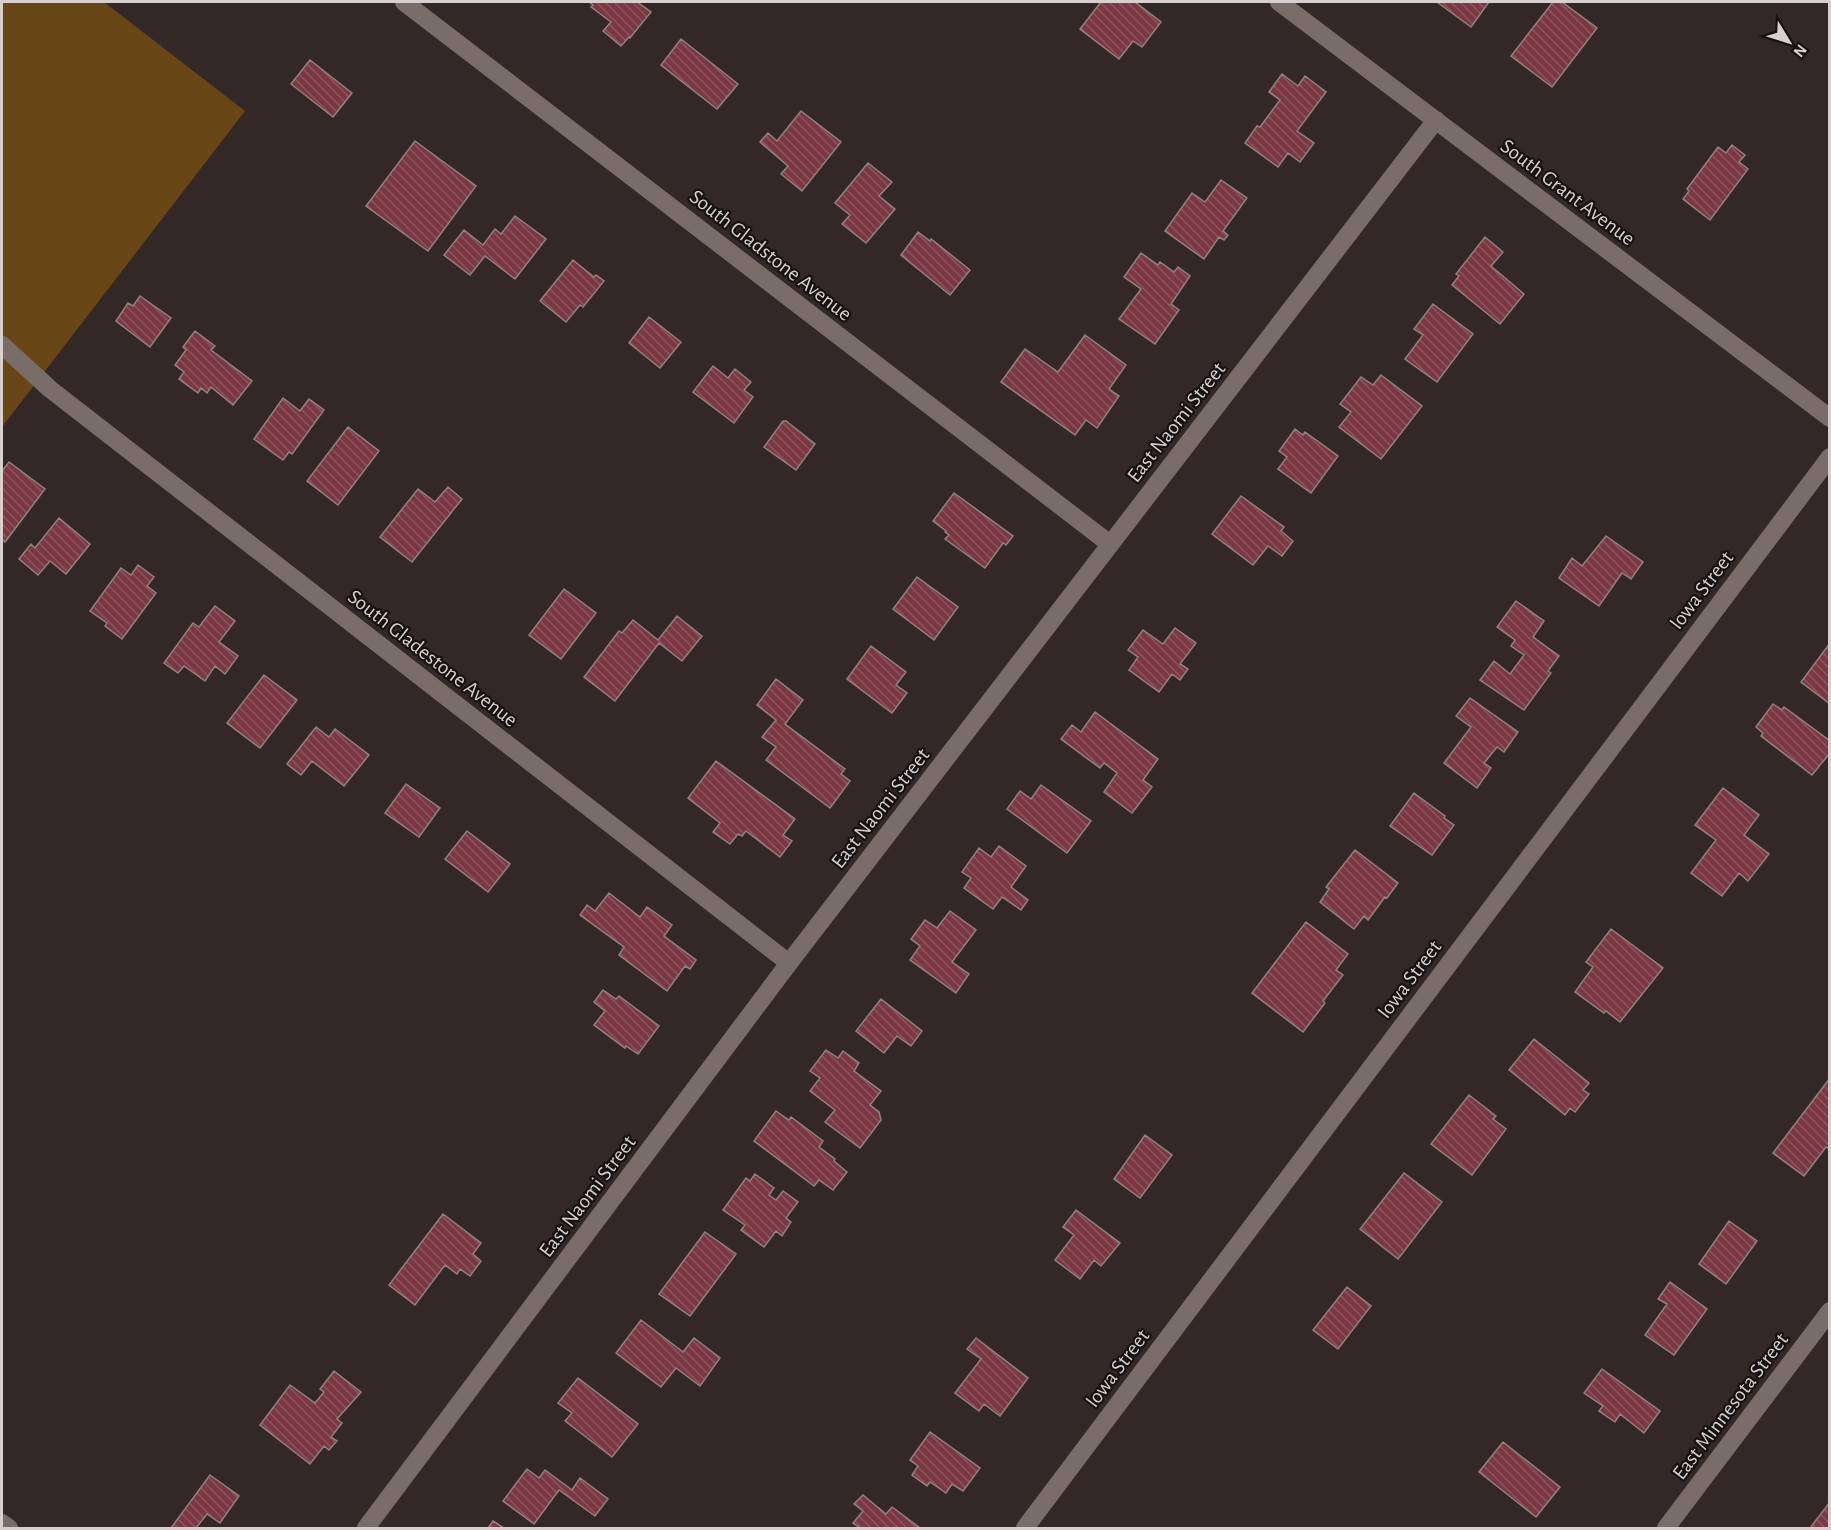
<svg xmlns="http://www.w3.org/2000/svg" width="1831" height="1530" font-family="'Alegreya Sans',sans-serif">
	<defs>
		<pattern id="building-back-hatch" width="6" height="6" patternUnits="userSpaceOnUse" patternTransform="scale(1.5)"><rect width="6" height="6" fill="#7b3843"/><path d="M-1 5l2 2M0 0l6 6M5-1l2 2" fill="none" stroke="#8d545d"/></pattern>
	</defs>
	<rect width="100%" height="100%" fill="#332825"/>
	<path fill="#694615" d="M2 2H104L245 111 2 427Z"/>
	<path fill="url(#building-back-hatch)" stroke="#908283" stroke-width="1.5" d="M589 2H637L651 12 630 38 629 37 621 46 603 31 611 22 591 7 593 5Z
		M1101 2H1135L1161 22 1142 47 1133 41 1119 59 1080 29Z
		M1437 2H1489L1471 27Z
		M1553 2H1562L1597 28 1552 87 1511 56Z
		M681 39 738 84 717 109 661 65Z
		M310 60 352 93 333 117 291 84Z
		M1282 74 1298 86 1305 76 1326 92 1297 131 1314 143 1300 162 1288 153 1278 167 1245 143 1257 126 1260 127 1280 100 1269 92Z
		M801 111 841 142 802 191 781 174 788 166 760 142 768 133 777 141Z
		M415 141 476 186 428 251 366 206Z
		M1732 145 1745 155 1739 162 1748 169 1710 220 1683 199 1689 191 1687 189 1718 147 1726 153Z
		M868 163 892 182 879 196 895 209 866 243 842 224 850 215 835 203Z
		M1221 180 1247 198 1223 231 1228 235 1224 240 1219 237 1204 259 1165 231 1192 193 1205 202Z
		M515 216 546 239 515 279 485 256 470 275 444 255 464 230 483 245 495 229 501 234Z
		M918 232 930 241 931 239 970 270 950 295 901 255Z
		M1485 237 1503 252 1491 266 1524 294 1500 324 1452 285 1459 276 1456 274Z
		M1141 253 1158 265 1160 262 1174 272 1178 267 1190 276 1171 304 1179 310 1155 344 1119 319 1141 289 1124 277Z
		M573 260 594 277 596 275 604 281 583 307 580 305 566 322 540 301Z
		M140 296 171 318 150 347 116 321 128 303 133 306Z
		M1433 304 1473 334 1437 382 1405 359 1423 335 1414 329Z
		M649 317 681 342 660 368 629 343Z
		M195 331 215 346 211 350 252 381 233 405 211 387 207 393 201 388 198 393 179 379 184 372 175 365 186 350 183 347Z
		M1085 335 1126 365 1109 389 1119 396 1097 428 1086 420 1075 435 1001 382 1025 349 1058 372Z
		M713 366 728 378 735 369 751 382 744 390 753 397 734 423 693 392Z
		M1381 375 1422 406 1381 459 1339 427 1351 412 1340 404 1361 377 1373 385Z
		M283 398 300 411 309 399 324 410 292 454 289 452 283 460 254 439Z
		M783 421H786L815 444 796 470 764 447Z
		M348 427 379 451 338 505 307 481Z
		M1295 429 1303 435 1305 432 1338 456 1311 493 1278 469 1287 457 1279 451Z
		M9 462 45 489 5 542 2 539V471Z
		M448 487 462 499 412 562 380 537 418 489 435 502Z
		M954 493 1013 536 1006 545 1003 543 985 568 945 539 949 535 945 532 946 531 933 521Z
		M1241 496 1284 527 1281 531 1293 541 1282 556 1268 546 1253 565 1212 534Z
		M59 518 90 544 66 574 50 561 38 575 19 559 31 544 35 548Z
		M1606 536 1643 562 1631 579 1622 573 1599 606 1559 578 1572 558 1582 566Z
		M138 565 154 577 147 586 156 593 122 639 105 626 107 623 90 611 121 568 131 575Z
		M917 577 958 607 934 640 893 609Z
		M564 589 596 613 561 659 529 635Z
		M1516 601 1544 621 1533 637 1559 656 1548 671 1551 673 1524 710 1480 680 1494 661 1510 674 1524 655 1511 646 1515 640 1497 627Z
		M215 606 235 621 219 642 238 656 225 674 215 666 205 681 184 666 178 673 164 663 193 623 199 627Z
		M677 616 702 636 682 661 659 643 615 701 584 677 619 631 622 633 633 620 658 640Z
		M1175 628 1196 643 1180 664 1188 669 1180 680 1172 674 1159 692 1129 670 1138 657 1128 650 1143 630 1163 644Z
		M1830 643V704L1801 682Z
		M871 646 906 672 896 685 907 693 892 713 847 679Z
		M264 675 297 700 260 748 227 723Z
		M776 679 803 700 785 724 845 769 841 774 850 781 830 808 766 760 776 747 762 737 776 720 757 705Z
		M1470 698 1518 732 1504 752 1497 747 1484 763 1491 768 1477 788 1444 763 1471 727 1456 716Z
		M1773 704 1782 710 1784 707 1830 741V753L1812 775 1761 736 1763 733 1756 727Z
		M1095 712 1158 759 1143 780 1152 787 1132 813 1104 792 1117 773 1104 763 1100 768 1061 739 1072 725 1081 732Z
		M316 727 329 737 335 729 369 755 344 786 312 761 301 775 287 764Z
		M716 761 795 819 783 835 792 841 780 857 746 831 742 836 738 834 730 844 713 832 720 823 688 798Z
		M406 784 440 808 419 837 385 813Z
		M1041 785 1091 821 1067 853 1007 809 1020 791 1031 799Z
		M1723 788 1759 815 1744 835 1769 854 1748 881 1739 873 1722 896 1691 873 1716 840 1695 825Z
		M1414 793 1445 816 1444 818 1454 825 1432 855 1390 826Z
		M467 831 510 864 488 892 445 859Z
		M999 846 1026 866 1011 887 1028 900 1021 910 1002 897 993 909 964 888 971 878 962 872 979 848 991 857Z
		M1355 850 1398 883 1387 898 1385 897 1368 920 1364 916 1354 929 1320 902 1329 889 1326 887Z
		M609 893 640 917 647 907 672 925 664 936 696 960 690 969 685 966 667 991 619 955 624 947 580 915 587 905 595 911Z
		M950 911 976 930 952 962 969 974 956 993 910 960 920 946 911 939 925 920 937 928Z
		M1306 922 1348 954 1336 970 1343 975 1323 1001 1325 1003 1303 1032 1252 993Z
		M1611 929 1663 968 1620 1022 1606 1011 1604 1013 1575 992 1593 967 1586 962Z
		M603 990 616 999 619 996 659 1026 638 1054 626 1046 625 1048 594 1025 605 1011 594 1002Z
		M881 999 922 1031 911 1046 897 1036 884 1053 856 1031Z
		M1534 1039 1589 1083 1583 1090 1589 1094 1575 1112 1570 1108 1565 1115 1509 1070Z
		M826 1050 838 1058 843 1051 859 1063 854 1071 881 1091 870 1105 879 1112 881 1120 860 1148 825 1122 835 1110 810 1091 820 1078 810 1071Z
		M1830 1078V1149L1826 1147 1804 1176 1773 1153Z
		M1469 1095 1496 1116 1493 1119 1506 1129 1472 1175 1431 1144Z
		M776 1111 789 1120 791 1117 823 1141 819 1147 835 1159 834 1161 847 1172 833 1190 819 1180 814 1186 754 1141Z
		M1145 1135 1172 1155 1140 1198 1114 1179Z
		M1404 1173 1442 1202 1398 1259 1360 1229Z
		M755 1174 774 1188 769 1195 776 1200 783 1191 798 1202 786 1218 791 1222 782 1236 776 1231 764 1247 741 1230 745 1225 723 1210 746 1178 750 1181Z
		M1076 1210 1120 1243 1101 1266 1094 1260 1080 1279 1055 1260 1074 1235 1063 1227Z
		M443 1214 481 1243 473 1254 481 1261 470 1276 460 1269 457 1274 445 1265 415 1305 389 1285Z
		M1729 1221 1757 1241 1726 1284 1699 1264Z
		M705 1232 736 1254 690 1316 659 1294Z
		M1670 1282 1707 1309 1674 1355 1645 1335 1667 1304 1658 1299Z
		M1347 1287 1371 1306 1338 1349 1313 1330Z
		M641 1320 683 1352 694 1338 720 1358 700 1386 676 1368 661 1387 616 1353Z
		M976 1338 1028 1378 1000 1416 984 1404 979 1411 955 1393 981 1359 967 1349Z
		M1602 1369 1660 1411 1644 1433 1620 1414 1615 1422 1599 1411 1603 1406 1584 1393Z
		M334 1371 361 1392 337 1419 342 1423 331 1437 337 1441 329 1450 324 1446 310 1464 260 1425 290 1385 315 1403 324 1392 320 1389Z
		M578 1378 638 1424 612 1457 565 1421 572 1413 558 1403Z
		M930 1432 980 1468 963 1491 952 1484 946 1493 930 1482 927 1486 912 1475 918 1466 910 1460Z
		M1503 1442 1560 1487 1536 1517 1479 1472Z
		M527 1469 539 1478 545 1470 572 1490 580 1478 608 1499 595 1516 559 1490 534 1524 503 1501Z
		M210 1475 239 1496 220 1523 207 1514 196 1528H171Z
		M863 1495 886 1514 892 1507 920 1528H860L853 1523 863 1511 854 1504Z
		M1830 1502V1528H1810Z
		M493 1521 504 1528H488Z"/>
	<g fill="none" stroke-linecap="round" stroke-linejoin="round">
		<path stroke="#796c69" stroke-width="18" d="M404 2 1110 544
			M1279 2 1830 418
			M2 345 50 389 789 963
			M2 1523 9 1528
			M366 1528 789 963 1436 120
			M1025 1528 1830 457
			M1666 1528 1830 1311"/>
	</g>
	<g text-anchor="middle" stroke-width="4.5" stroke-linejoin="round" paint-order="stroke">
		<g font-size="21" fill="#d8d0ce" stroke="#171211">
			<text transform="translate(1568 192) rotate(37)" y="7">South Grant Avenue</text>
			<text transform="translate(771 255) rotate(38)" y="7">South Gladstone Avenue</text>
			<text transform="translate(1176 422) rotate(-52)" y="7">East Naomi Street</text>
			<text transform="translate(1701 590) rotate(-53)" y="7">Iowa Street</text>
			<text transform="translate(433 658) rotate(38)" y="7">South Gladestone Avenue</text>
			<text transform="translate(880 808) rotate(-52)" y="7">East Naomi Street</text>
			<text transform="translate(1409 979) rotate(-53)" y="7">Iowa Street</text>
			<text transform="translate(587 1196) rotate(-53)" y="7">East Naomi Street</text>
			<text transform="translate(1117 1368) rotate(-53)" y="7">Iowa Street</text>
			<text transform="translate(1730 1406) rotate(-53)" y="7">East Minnesota Street</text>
		</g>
	</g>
	<rect width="1831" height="1530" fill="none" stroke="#d8d0ce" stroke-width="6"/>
	<g transform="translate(1789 42) rotate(128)" stroke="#171211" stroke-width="4.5" paint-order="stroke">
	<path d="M0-4.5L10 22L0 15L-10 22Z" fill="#d8d0ce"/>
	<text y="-9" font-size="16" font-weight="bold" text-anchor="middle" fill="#d8d0ce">N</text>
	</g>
</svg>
